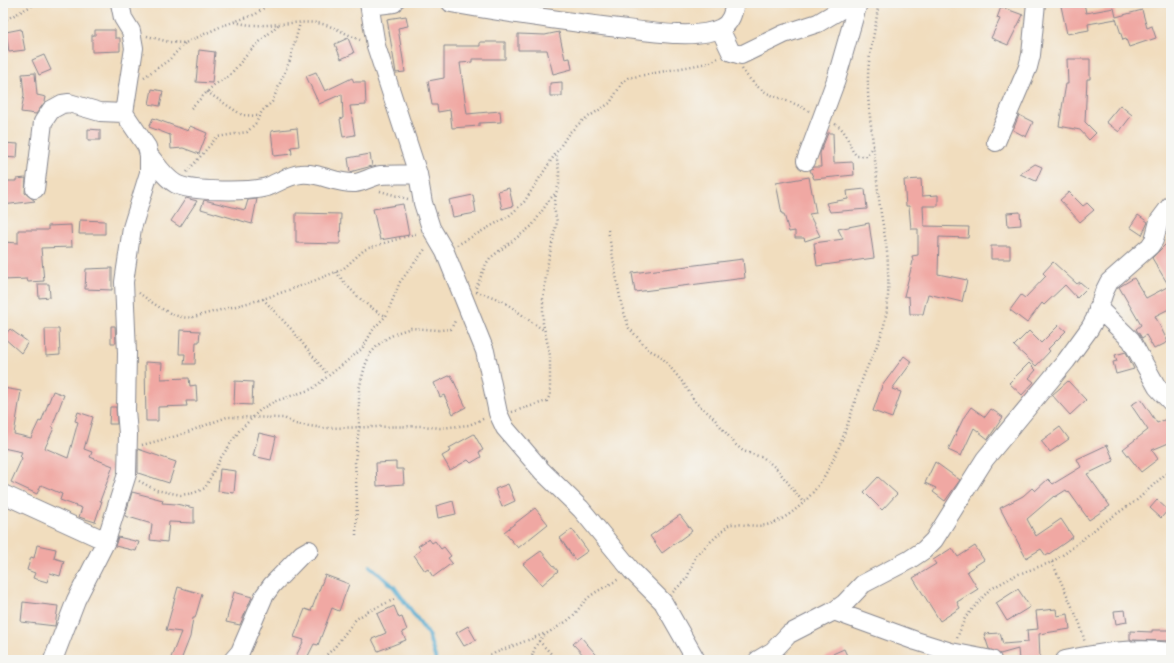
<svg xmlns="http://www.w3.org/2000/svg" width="1174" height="663" font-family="'Patrick Hand',sans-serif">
	<rect width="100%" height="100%" fill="#f6f6f2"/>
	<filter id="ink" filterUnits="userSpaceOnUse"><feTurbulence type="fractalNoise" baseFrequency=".025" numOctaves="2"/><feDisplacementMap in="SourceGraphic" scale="8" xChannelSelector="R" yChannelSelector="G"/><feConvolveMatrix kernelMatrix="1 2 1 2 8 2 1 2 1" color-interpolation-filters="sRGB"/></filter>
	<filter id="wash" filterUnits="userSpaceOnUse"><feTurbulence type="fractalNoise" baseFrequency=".012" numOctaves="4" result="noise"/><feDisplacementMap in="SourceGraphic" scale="16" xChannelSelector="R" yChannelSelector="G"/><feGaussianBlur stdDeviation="0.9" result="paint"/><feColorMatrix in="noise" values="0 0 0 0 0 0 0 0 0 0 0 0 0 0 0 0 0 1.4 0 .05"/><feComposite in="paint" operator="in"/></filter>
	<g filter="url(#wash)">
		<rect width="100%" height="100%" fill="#f1ddbe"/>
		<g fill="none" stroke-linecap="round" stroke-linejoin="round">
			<path stroke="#54abd0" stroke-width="4" d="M370 566 394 587 428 634 436 660"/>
		</g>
		<g id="blocks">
			<path fill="#f0a8a3" d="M1074 3H1084L1086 13 1114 8 1116 17 1142 10 1147 28 1152 26 1156 38 1129 47 1126 39 1123 40 1116 19 1088 24 1089 30 1067 34 1061 6Z
				M1001 7 1023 15 1008 45 991 38 1000 19 997 18Z
				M406 16 408 26 398 28 405 72 396 73 387 19Z
				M21 29 25 50 9 52 6 32Z
				M95 30H115V38H120V51L92 52V35H95Z
				M559 32 565 59 570 58 572 69 553 74 547 50H518V34L545 35Z
				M348 38 354 53 341 59 335 44Z
				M480 42H505V59H472V62L460 63 467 114 500 111 501 122 479 123V126L452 128 450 110 438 112 437 105H432L428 81 444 78V46H480Z
				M199 50 215 52 212 83 196 82Z
				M44 55 51 70 39 75 32 60Z
				M1067 59H1090V79H1087L1085 122 1096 133 1089 140 1080 130 1059 126 1066 84H1068Z
				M316 72 325 91 352 78 354 82H365L366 105 350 106 355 135 343 137 340 119 343 118 342 94 319 104 306 76Z
				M35 73 37 95 46 97 45 102 36 114 21 112 24 95 22 74Z
				M562 82V96H550V83Z
				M152 89 163 91 160 106 149 104Z
				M1120 105 1132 115 1119 132 1106 122Z
				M1019 115 1033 122 1026 137 1013 130Z
				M153 118 188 131 190 126 207 133 199 154 183 148 171 149 170 135 149 127Z
				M297 128 299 146 291 147 292 154 274 156 271 131Z
				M88 129 100 130V140H88Z
				M828 133H833L834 163 853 162 854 175 814 179 810 170 814 167H821L820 153Z
				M3 143 18 144 17 158 3 157Z
				M370 154 372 166 350 172 348 158Z
				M1035 164 1042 167 1036 181 1020 174Z
				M809 177 816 213 809 214 820 236 805 241 804 238H795V231L789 232 784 214H782L776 183Z
				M26 178 25 193 35 201 3 205V181H16V179Z
				M921 179 922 196 938 195V206H923L924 226 969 227 968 238 939 237 938 274 967 280 962 302 928 294 923 314H910L909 297 904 296 913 261 912 256 918 255V229H911L909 206H906L904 180Z
				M509 188 513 206 502 209 498 191Z
				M865 189 867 209 830 212 826 203 848 199 847 191Z
				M1069 192 1083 206 1087 203 1094 210 1080 222 1060 200Z
				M473 195 476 213 453 217 449 200Z
				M186 198 197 201 180 227 171 221Z
				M257 199 252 224 201 209 204 200 245 210 248 200Z
				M403 204 409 235 380 240 373 209Z
				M1020 212 1021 225 1008 226 1007 213Z
				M296 213 341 214 340 244 296 243Z
				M1138 215 1148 222 1142 235 1130 227Z
				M80 220 105 221V234H79Z
				M869 223 874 258 817 266 814 243 843 239 838 229Z
				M71 225 72 247 41 248 44 281 28 282 27 279 3 280V242L18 243V230H48V226Z
				M1171 239V308L1155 316 1168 342 1154 349 1146 335 1142 338 1136 329 1141 325 1119 287 1134 278 1146 298 1169 286 1152 258Z
				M991 246H1010V259H991Z
				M743 259 745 278 635 292 632 273Z
				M1053 262 1077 284 1080 282 1087 288 1077 298 1065 285 1044 305 1042 303 1027 323 1010 310 1021 295 1025 298 1046 276 1043 273Z
				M112 268V290L85 289 86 269Z
				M38 284H49L50 297 39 298Z
				M1059 325 1066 331 1048 349 1050 351 1036 366 1014 346 1029 331 1041 343Z
				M111 326H115L116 343H111Z
				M10 329 28 342 21 353 3 337Z
				M45 329H59L60 355 46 356Z
				M180 330 200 331 199 342H196L195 364H184L185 354H179Z
				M1126 352 1134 369 1116 374 1113 362 1117 361 1115 355Z
				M904 356 912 362 892 389 901 392 892 418 873 411 882 386Z
				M145 362 162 363 161 379 189 378 190 386 196 385 197 401H186L187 406 158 407V421H146Z
				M1029 363 1036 370 1029 378 1034 382 1022 395 1009 383Z
				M451 375 466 407 453 414 444 395 440 397 434 383Z
				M235 381 253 382 252 405 234 404Z
				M1068 381 1086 400 1070 415 1052 395Z
				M3 388 21 391 14 434 31 438 39 421 41 422 53 391 64 395 52 427 54 428 45 448 68 458 78 422 75 421 78 412 93 417 84 449 92 452 90 457 113 466 100 501H102L95 522 79 517 82 508 60 500 62 494 41 485 37 494 11 482 22 458 20 456 22 452 3 448Z
				M1141 399 1157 423 1171 417V442L1152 450 1158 459 1141 472 1123 449 1148 430 1131 405Z
				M110 407H116L117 424H109Z
				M971 407 985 417 991 409 1003 417 988 439 974 428 961 456 948 450 964 417Z
				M1060 427 1069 439 1050 452 1041 441Z
				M259 433 276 437 271 460 253 456Z
				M474 434 483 450 479 452 481 457 471 463 468 460 450 470 442 456 451 451 449 448Z
				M1107 445 1114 461 1087 474 1110 506 1089 520 1069 492 1068 493 1066 490 1055 497 1054 496 1027 519 1036 536 1061 519 1073 537 1046 556 1041 549 1026 558 1000 508 1023 496 1032 488 1035 491 1048 479 1053 484 1081 467 1077 459Z
				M138 449 176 462 169 483 138 473Z
				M396 462V469H403L404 484 377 486 376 463Z
				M935 462 960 480 945 501 933 492 936 488 925 483Z
				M220 469 236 471 234 493 218 491Z
				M878 477 897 494 882 510 864 492Z
				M508 484 515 501 502 507 495 489Z
				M132 492 163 500 162 503 176 504 194 508V523L169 522 167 542 150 540 152 524 125 516Z
				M1157 500 1168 510 1161 518 1150 508Z
				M453 501 456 514 438 518 436 506Z
				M535 508 548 524 518 548 504 532Z
				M680 515 692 531 662 553 650 536Z
				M572 529 588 551 575 560 560 538Z
				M118 537 139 542 136 551 115 546Z
				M429 539 432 543 435 541 441 549 444 547 451 556 448 558 452 563 433 577 428 569 425 571 414 555 421 550 418 546Z
				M37 545 56 549 54 558 64 561 60 576 50 573 47 582 33 578 35 573 27 570 31 557 34 558Z
				M975 546 984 560 967 571 978 589 957 602 960 608 940 621 913 578 936 564 933 560 952 548 958 557Z
				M541 551 558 571 542 585 523 564Z
				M325 575 349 584 339 611 332 608 318 645 314 644 306 660H294L304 640 294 637 305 609 311 611Z
				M178 587 202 594 195 618H193L190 637 181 660H170L181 632 166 630Z
				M1018 589 1030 607 1007 621 996 603Z
				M234 592 252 597 240 625 226 622Z
				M23 602 58 606 55 626 21 622Z
				M394 606 399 618 402 617 407 630 402 632 406 640 378 651 372 639 386 633 377 614Z
				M1056 609 1057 616 1068 614 1070 629 1039 634 1040 660H1019L1018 649 1000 654 989 649 984 634 1000 633 1003 644 1028 642 1027 630 1038 629 1036 611Z
				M1125 610 1127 622 1116 624 1114 611Z
				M468 626 476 640 464 646 456 633Z
				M1152 630H1171V641L1130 640V631L1152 632Z
				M581 637 601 660H588L573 644Z
				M844 649 849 660H819Z"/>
		</g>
	</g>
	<g filter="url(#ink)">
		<use href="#blocks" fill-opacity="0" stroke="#86868e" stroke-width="1"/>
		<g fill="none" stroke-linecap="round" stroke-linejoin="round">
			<g stroke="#86868e" stroke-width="20">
				<path id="minor" d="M369 3 376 46 418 174 423 203 431 228 445 252 485 351 498 413 505 428 542 471 581 509 632 571 663 602 696 660
					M451 3C504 13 557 20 610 27 638 30 697 41 721 28 731 23 733 13 735 3
					M370 6 394 3
					M720 29 731 52 741 55 784 34 818 23 852 3
					M996 142 1028 67 1031 55 1036 3
					M149 155C157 165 165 178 176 184 190 192 251 192 267 187 278 183 288 175 301 174 319 172 336 184 355 183 364 182 372 176 381 175 393 174 406 175 418 174
					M806 161 836 80 858 3
					M35 189 43 122 51 110 62 104 69 103 100 112 124 113 134 48 131 31 123 18 120 3
					M1098 308 1131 340 1157 387 1171 402
					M3 494 106 541
					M834 611 916 641 951 652 992 660
					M53 660 76 600 106 541 127 474 128 434 126 410 127 353 124 282 132 228 149 173V155L147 147 124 113
					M233 660 240 652 264 596 272 585 302 554 309 550
					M758 660 773 651 789 634 834 611 845 603 863 584 909 560 924 550 934 540 985 459 1066 361 1090 328 1095 319 1104 292 1109 282 1150 246 1154 240 1159 221 1171 205
					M1065 660C1100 653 1135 647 1171 652"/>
			</g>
			<path stroke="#86868e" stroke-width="2.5" stroke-dasharray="1 3" stroke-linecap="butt" d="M3 21 37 3
				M235 22C262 30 289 20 317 23 332 25 346 34 360 40
				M147 36 169 42 185 43 222 26 256 14 270 3
				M742 69C764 101 780 94 809 111
				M144 77 169 60 185 43
				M207 92 242 115 259 116
				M191 108 214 85 229 76 251 50 279 24
				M835 124C851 133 846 146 857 156H866L873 146
				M187 172 217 137 247 132 256 123 262 111 272 102 290 60 300 23
				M380 191 408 199
				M608 230 621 303 629 328 649 350 661 356 684 384 696 403 712 416 736 445 743 451 764 458 777 469 803 502
				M457 245 509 216 524 202 569 133 582 121 610 103 622 83 628 78 708 63 718 58
				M336 272C348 288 367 308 386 316
				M476 288 486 264 490 258 532 226 550 199 556 193 559 184V172L556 153
				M476 292C509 299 517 314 544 330
				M139 293C153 303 175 321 193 317L263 299 306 284 343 269 364 250 371 247 418 233
				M263 299 292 330 328 375
				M512 412 547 401 550 395V355L543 323V298L548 262 557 222 554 208 556 194
				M142 445 180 435 227 417 284 418 295 424 324 428 422 426 440 428 469 425 485 418
				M139 481 156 490 181 495 194 493 205 488 220 459 239 431 260 410 273 402 312 389 362 349 374 328 386 316 400 282 426 248
				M356 535 357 499 355 462 359 427V389L365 366 370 354 378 345 387 338 399 332 411 328 439 330 451 329 456 319
				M1052 562 1080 624 1085 643
				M673 592 687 578 696 555 730 524C754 524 762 531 785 517 832 488 846 428 862 380 868 363 878 347 883 329 888 311 889 289 888 270 888 248 883 228 880 207 877 186 876 165 873 144 871 122 867 100 868 78 868 52 877 28 878 3
				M957 638 965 618 989 590 1016 575 1052 562 1067 552 1100 525 1137 500 1171 469
				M539 641 557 660
				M321 660 334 648 356 619 369 611 395 599
				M484 660 495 653 546 633
				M531 660C538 633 547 635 567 621 576 615 580 605 588 598 596 591 609 585 619 579"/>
			<use href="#minor" stroke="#fff" stroke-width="18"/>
		</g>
	</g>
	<rect width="1174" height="663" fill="none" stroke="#f6f6f2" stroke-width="16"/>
</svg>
